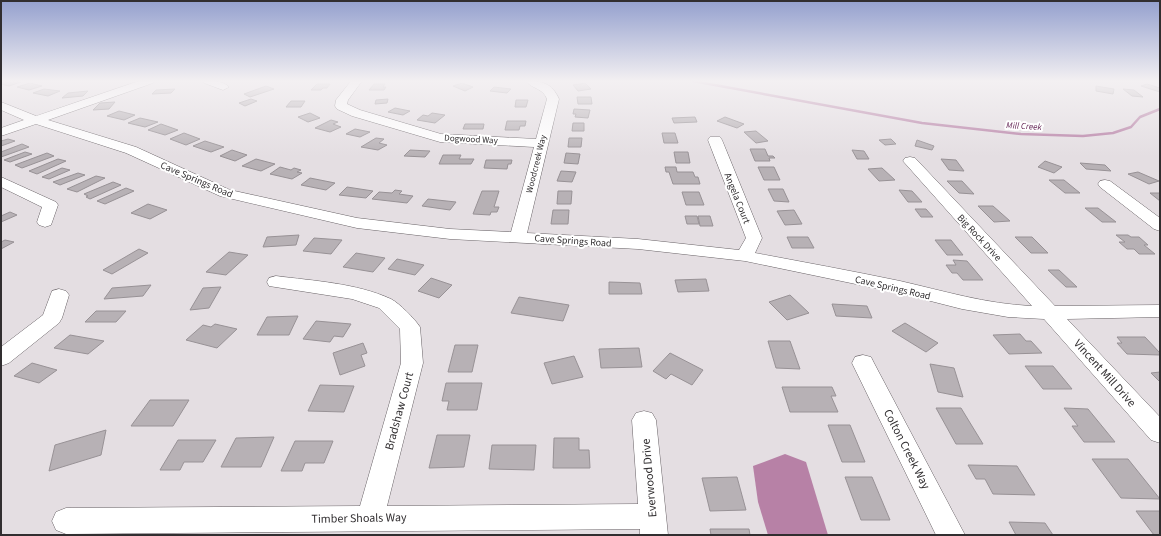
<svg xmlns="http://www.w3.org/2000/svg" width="1161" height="536" font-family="'Source Sans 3',sans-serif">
	<rect width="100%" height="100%" fill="#e4dee2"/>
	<path fill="#b781a6" d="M785 454 806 462 828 535H768L758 502 753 466Z"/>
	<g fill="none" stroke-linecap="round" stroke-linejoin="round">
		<path stroke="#b781a6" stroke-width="2.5" d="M693 81 922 123 1021 134 1083 136 1113 133 1131 127 1140 117 1160 109"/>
	</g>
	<path fill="#b7b1b5" stroke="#989296" d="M1 81H15L21 82 9 86 1 84Z
		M30 83 42 86 29 90 17 87Z
		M462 83 473 87 465 91 453 86Z
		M585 83 591 89 578 91 573 85Z
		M317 84H330L327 88H323L321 90H311Z
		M374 84H385L383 87H386L384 90H369Z
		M1147 84 1160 88V92L1141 86Z
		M266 86 274 89 250 97 244 94Z
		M1096 86 1114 89 1113 94 1096 91Z
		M494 87 511 89 507 93 490 91Z
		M44 89 60 91 48 96 33 93Z
		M175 89 171 93 152 94 156 90Z
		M1123 89 1134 90 1143 97 1132 96Z
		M88 91 83 96 62 98 68 93Z
		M577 97H591L592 104H578Z
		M251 99 257 101 245 106 239 103Z
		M388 99 387 103 375 104 376 100Z
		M516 100H528L526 107H515Z
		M291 101H305L301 107H286Z
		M115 102 109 109 93 110 100 103Z
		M395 108 410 111 403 115 388 112Z
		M574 109 590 110 588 118 575 117 576 114H573Z
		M119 111 135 115 124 120 107 116Z
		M310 113 320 118 308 122 298 117Z
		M432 113 445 115 435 123 417 120 423 115 428 116Z
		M695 117 697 122 674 123 672 118Z
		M725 117 744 124 737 128 717 121Z
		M140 118 158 122 145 127 128 123Z
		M331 120 338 122 333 124 341 127 330 132 315 128Z
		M507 121H526L525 126H520L519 130H505Z
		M573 123H584V131H572Z
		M161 124 178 130 165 135 148 130Z
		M465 124H484L483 129H463Z
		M355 129 370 132 360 137 346 134Z
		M756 131 768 141 756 143 744 132Z
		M184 133 200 139 186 145 170 139Z
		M662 133H675L678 143H664Z
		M376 138 384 139 379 143 387 145 378 150 361 147Z
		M569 138H582L581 147H568Z
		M8 139 15 141 1 146V141Z
		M891 139 896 144 885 145 879 140Z
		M917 140 934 146 932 150 915 146Z
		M205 141 224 147 211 152 193 146Z
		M22 144 29 147 1 157V152Z
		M750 149H765L768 156H773L775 158H769L770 161H755Z
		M232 150 247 155 235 161 220 156Z
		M410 150 430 151 425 157 404 156Z
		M852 150 864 151 869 159H857Z
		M25 152 32 154 10 162 4 160Z
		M674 152H688L690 163H676Z
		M47 153 54 156 22 168 15 165Z
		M566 153 580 154 578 164 564 163Z
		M443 155H461L459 159H474L471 164H439Z
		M58 159 66 161 37 174 29 171Z
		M256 159 275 164 261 171 242 166Z
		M941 159 956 160 964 171 949 170Z
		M486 160H512L511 164H508L507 169 484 168Z
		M1045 161 1062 167 1054 173 1038 167Z
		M1080 163 1105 165 1111 171 1086 169Z
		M280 167 291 170 294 168 301 170 297 172 302 173 292 179 270 174Z
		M665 167H676L677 172H693L695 177H698L700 184H673L669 172H666Z
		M758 167H774L780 180H764Z
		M62 168 70 170 49 179 42 177Z
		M882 168 895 180 879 181 868 169Z
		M561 171 576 172 572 182 557 181Z
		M1138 172 1159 181 1149 184 1128 174Z
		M78 173 85 175 60 185 53 182Z
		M96 176 105 178 77 192 67 189Z
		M310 178 335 183 326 190 301 185Z
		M1049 180H1064L1080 193H1065Z
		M947 181H962L974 194 959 193Z
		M113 182 121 185 90 199 86 197 88 196 84 194Z
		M347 187 373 191 366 198 339 195Z
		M126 188 134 191 105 204 97 201Z
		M768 189H783L789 202 774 201Z
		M395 190 402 191 399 194 413 196 407 203 372 199 379 192 392 193Z
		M899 190 912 191 922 202H908Z
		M482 191H499L494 207H499L497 212H491L490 215 473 214Z
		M558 191H572L571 204H557Z
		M682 192H699L704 205H686Z
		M1150 193H1160V201Z
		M428 199 456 202 450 210 422 206Z
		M148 204 167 210 150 219 131 213Z
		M978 206H993L1010 221 994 222Z
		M1085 208H1098L1116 222H1102Z
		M915 209H926L933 217H921Z
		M553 210H569L568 224H551Z
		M794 210 802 224 785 225 777 211Z
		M10 212 17 215 1 222V216Z
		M685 216H697L699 224H687Z
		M698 216H710L713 226H700Z
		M299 235 296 245 263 247 267 237Z
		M1116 235H1128L1131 237H1139L1148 245H1144L1155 254H1139L1134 249H1127L1119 242H1125Z
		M787 237H808L814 248H792Z
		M1015 237H1032L1048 253H1031Z
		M314 238 342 240 331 254 303 251Z
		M5 240 14 242 1 249V242Z
		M935 240H951L963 255H947Z
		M139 249 148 253 112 274 103 270Z
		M229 252 248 255 226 275 206 272Z
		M356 253 385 258 373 272 343 267Z
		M397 259 424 265 415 275 388 269Z
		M953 260 967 261 983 280H963L957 273H952L946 265H956Z
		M1048 270H1059L1077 287H1066Z
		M431 278 452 285 439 298 418 291Z
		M706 279 709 291 678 292 675 280Z
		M609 282 640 283 642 294H609Z
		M151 285 143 296 104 299 112 288Z
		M221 287 209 308 190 310 203 288Z
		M790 295 809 313 787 320 769 302Z
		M519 297 569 305 563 321 511 313Z
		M832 304 867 306 872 318 836 316Z
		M96 311H126L116 322H85Z
		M298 316 289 335H257L267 317Z
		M316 321 351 324 343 337 334 336 330 342 303 339Z
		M905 323 938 343 926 352 892 331Z
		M215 324 237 329 217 348 186 340 203 325 211 327Z
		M1020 334 1026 341H1031L1042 353 1009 354 993 335Z
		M70 335 104 341 88 354 54 348Z
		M1117 337H1145L1160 353V355L1127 354 1117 343H1122Z
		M768 341H790L800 369 776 368Z
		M363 343 367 353 361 355 365 366 340 375 333 353Z
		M455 345H478L472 372H448Z
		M639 348 642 367 601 368 599 349Z
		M670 353 703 370 692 385 671 374 666 379 653 371Z
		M574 356 583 377 552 384 544 363Z
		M32 363 57 370 39 383 14 376Z
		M930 364 954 368 963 397 938 392Z
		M1025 366H1053L1072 389H1043Z
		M1160 372V382L1151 373Z
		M446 383H482L477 410H447L449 401H442Z
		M320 385 354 386 344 412 308 411Z
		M782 387H832L836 396H831L838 412H790Z
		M150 400H189L173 426H131Z
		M936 408H961L983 444H956Z
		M1064 408 1088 409 1115 442H1084L1072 426H1078Z
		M828 425H850L865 462H842Z
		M106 430 101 455 49 471 55 445Z
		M437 435H470L464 467 429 468Z
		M274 437 261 467H221L236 438Z
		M554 438H579V450H589L590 468H553Z
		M178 440H216L203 462H184L180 470H160Z
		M295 441H333L324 463H305L302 471H281Z
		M492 445H536L534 470 489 469Z
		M1092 459H1128L1160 499 1121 498Z
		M968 465 1017 466 1035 495 993 494 985 479H976Z
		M737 477 746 510 710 511 702 478Z
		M845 477H872L890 520H861Z
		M1136 511H1160V535H1154Z
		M1009 522 1045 523 1053 535H1016Z
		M710 529H749L750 535H711Z"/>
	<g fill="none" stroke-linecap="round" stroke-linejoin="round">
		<g stroke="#696367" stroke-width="1">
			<path id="minor" d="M139 81H154L153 83 48 120 136 147 230 190 357 218 450 229 511 232 534 147 440 142 352 116 337 109 335 106 336 100 351 81H362L348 100 347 104 360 110 441 134 536 139 547 99C543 88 532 89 526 81 542 81 552 83 559 99L527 233 638 239 739 250 746 238 708 140 710 137H720L722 140 762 238 755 253C803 262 852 271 900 281 944 291 986 304 1032 306L903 161 905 158 910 157 915 158 1055 306 1160 305V317L1067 319 1160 417V443L1151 440 1044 319 1008 317 962 309 899 293 745 261 638 249 450 239 357 228 220 196 126 153 36 124 1 136V128L24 120 1 110V102L36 116Z
				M203 81C212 81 222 80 229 87L223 90 204 83Z
				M1 177 56 202 58 205 51 225 45 227 39 225 37 222 42 207 1 187Z
				M1105 180 1110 181 1160 218V231L1154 229 1100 187 1098 184 1100 181Z
				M276 276C314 281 356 283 391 299 399 303 415 319 420 327L423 363 387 506 638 504 632 420 636 413 644 411 652 413 656 420 668 535H640V529L66 534 56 530 52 521 56 512 66 508 360 506 401 363 400 329 379 308 352 299 269 286 267 282 269 278Z
				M59 289 66 291 69 295 62 318 59 323 9 363 1 366V347L43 315 52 291Z
				M863 355 871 357 874 363 965 535H936L852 363 855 357Z"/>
		</g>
		<use href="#minor" fill="#fff" fill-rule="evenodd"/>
	</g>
	<linearGradient id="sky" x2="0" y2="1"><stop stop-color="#94a0ce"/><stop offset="0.52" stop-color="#f3f0f2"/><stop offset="1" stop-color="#f3f0f2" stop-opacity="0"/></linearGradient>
	<rect width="1161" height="156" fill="url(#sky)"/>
	<g text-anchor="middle" stroke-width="4" stroke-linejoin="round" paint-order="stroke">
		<g font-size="9" font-style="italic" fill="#601f51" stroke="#fff">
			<text transform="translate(1024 126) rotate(3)" y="3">Mill Creek</text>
		</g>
		<g font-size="9" fill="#312e30" stroke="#fff">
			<text transform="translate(471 139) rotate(3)" y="3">Dogwood Way</text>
			<text transform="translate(536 164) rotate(-76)" y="3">Woodcreek Way</text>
		</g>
		<g font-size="10" fill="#312e30" stroke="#fff">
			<text transform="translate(197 179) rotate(23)" y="4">Cave Springs Road</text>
			<text transform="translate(738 198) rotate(68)" y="4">Angela Court</text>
			<text transform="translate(980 237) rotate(47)" y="4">Big Rock Drive</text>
			<text transform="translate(573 240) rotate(4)" y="4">Cave Springs Road</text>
			<text transform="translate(893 287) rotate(13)" y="4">Cave Springs Road</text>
		</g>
		<g font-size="12" fill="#312e30" stroke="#fff">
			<text transform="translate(1105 373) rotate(48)" y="4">Vincent Mill Drive</text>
			<text transform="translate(399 411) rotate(-75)" y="4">Bradshaw Court</text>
			<text transform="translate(907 449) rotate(63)" y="4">Colton Creek Way</text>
			<text transform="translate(649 478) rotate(-95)" y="4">Everwood Drive</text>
			<text transform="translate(359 518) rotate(-1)" y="4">Timber Shoals Way</text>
		</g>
	</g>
	<rect width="1161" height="536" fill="none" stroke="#312e30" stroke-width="4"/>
</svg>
